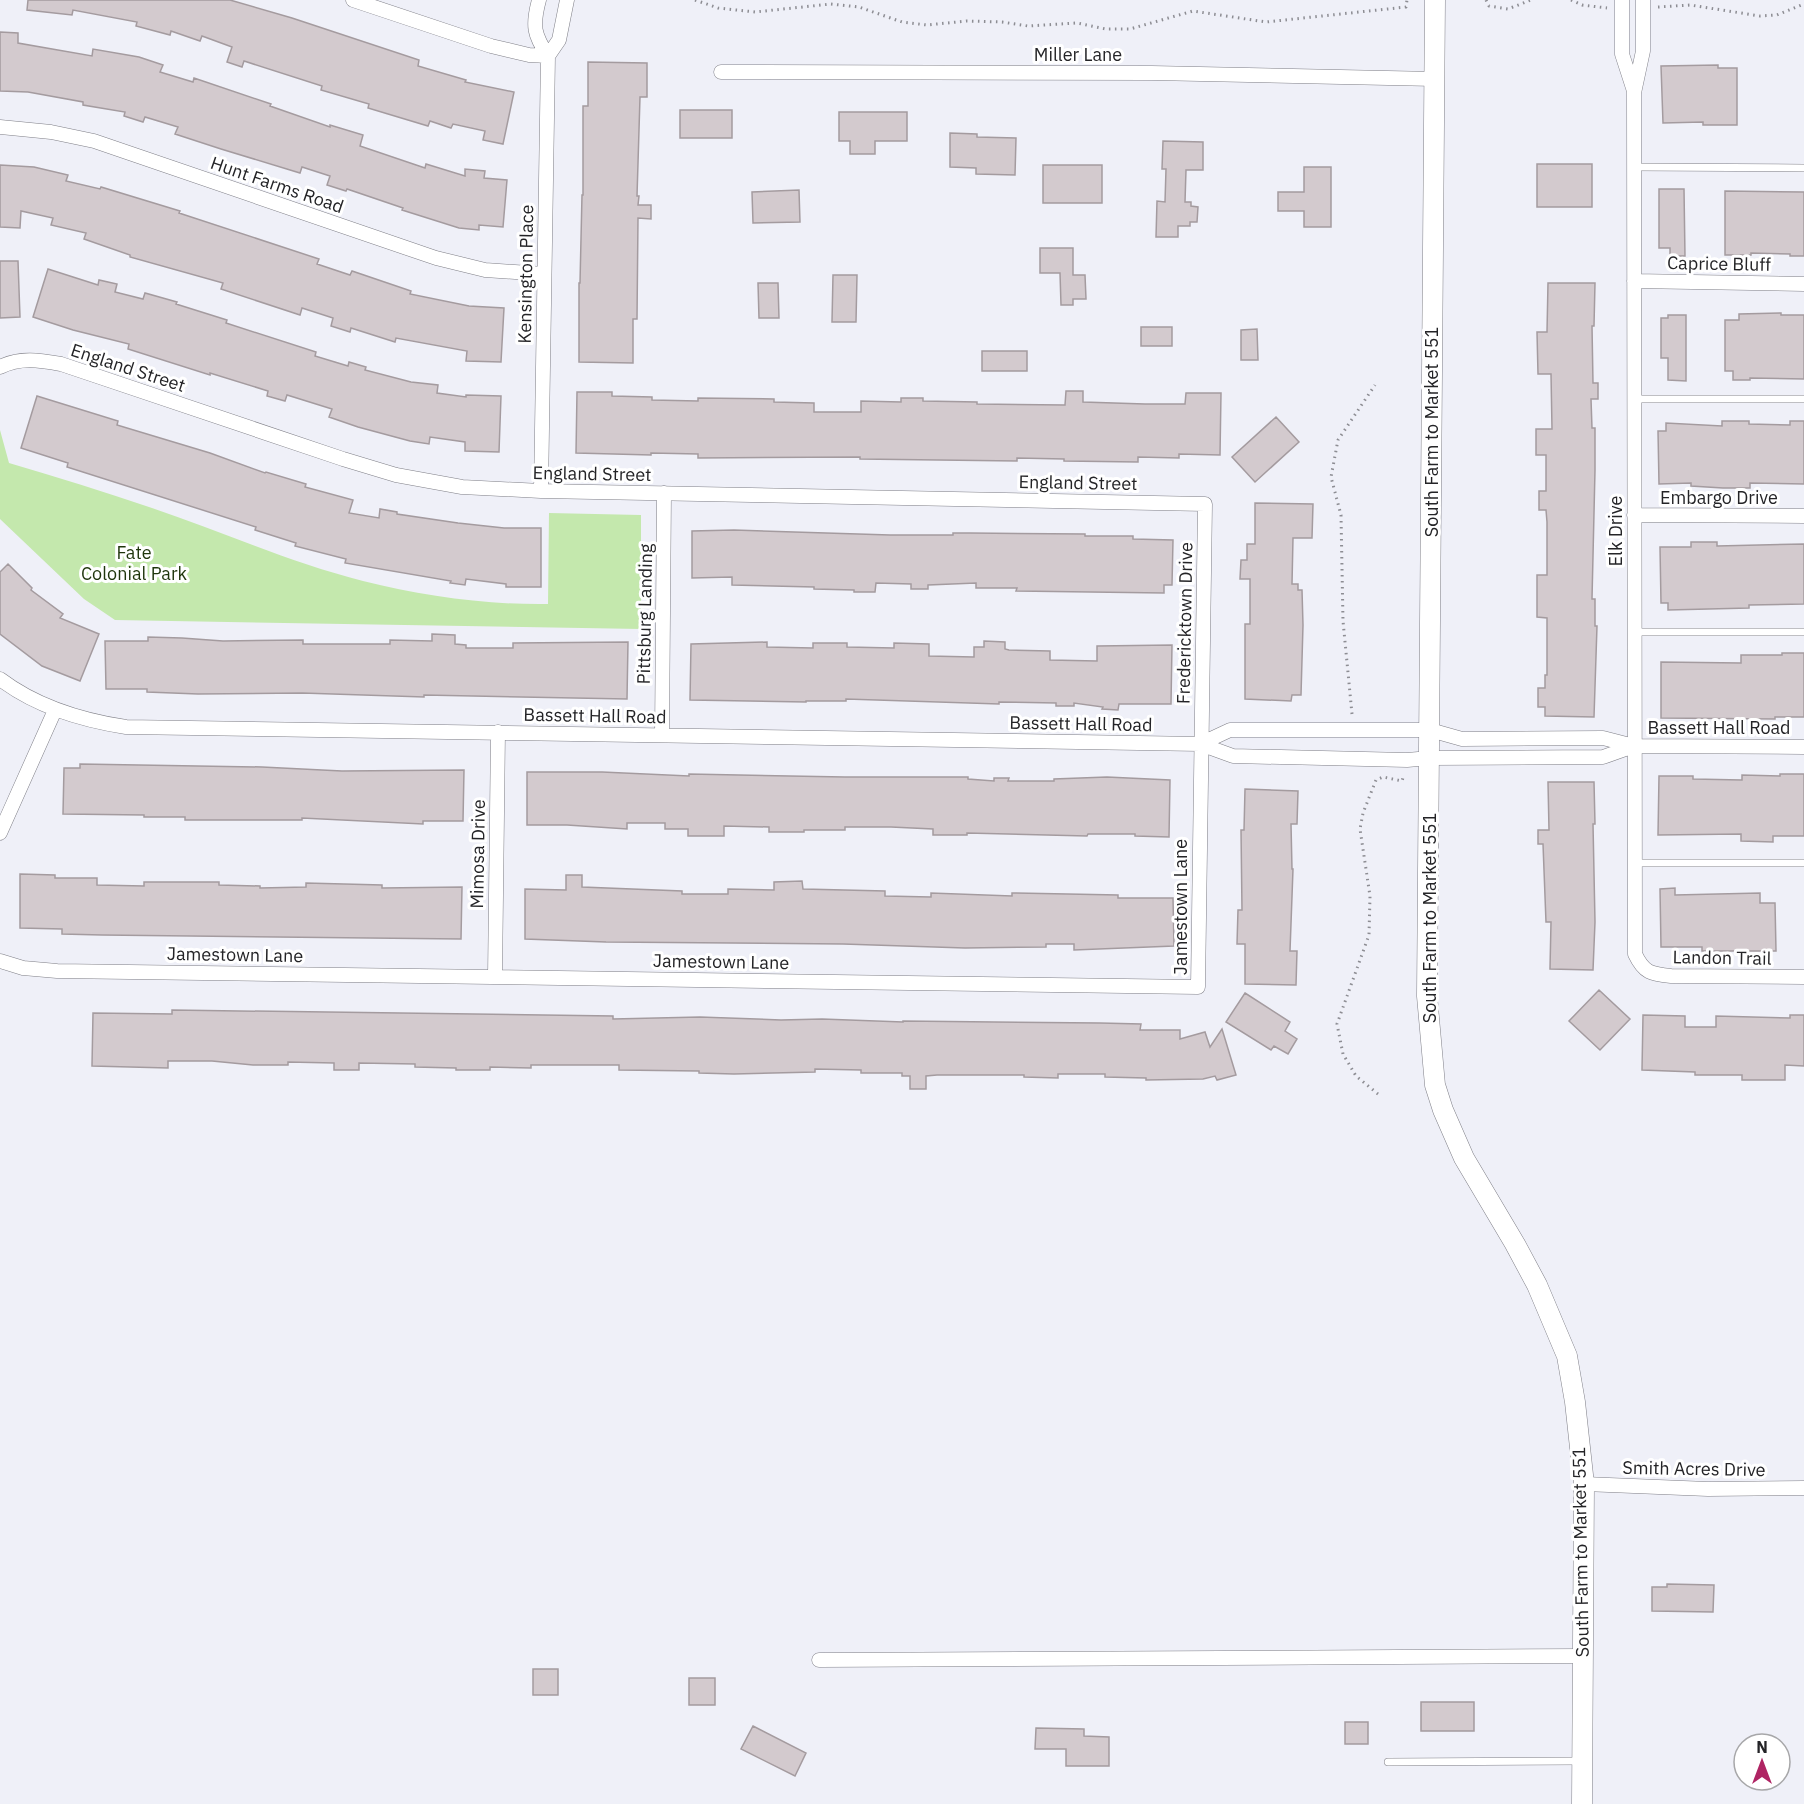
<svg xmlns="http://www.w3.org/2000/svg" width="1804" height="1804" font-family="'IBM Plex Sans',sans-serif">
	<rect width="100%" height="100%" fill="#eff0f8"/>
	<path fill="#c4e8ad" d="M0 430 9 463C57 477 105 492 152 508 223 532 291 563 363 581 423 596 487 605 548 604L549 513 641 515V629L115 620 84 599 0 519Z"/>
	<path fill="#d3cace" stroke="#a49b9f" stroke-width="1.5" d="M28 0H230L292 18 419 60 418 66 466 80 465 82 514 92 503 144 483 140 485 131 453 124 451 128 430 121 428 126 368 108 369 104 321 90 322 86 244 61 242 67 227 62 232 47 202 36 200 41 171 31 170 35 136 26 137 22 73 10 72 15 27 10Z
		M0 32 18 33V43L92 56 93 49 139 57 163 65 160 72 193 82 194 78 271 104 270 106 330 127V125L363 135 360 146 425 168 426 164 465 176V169L485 171 484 178 507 180 503 227 479 225V230L459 228 402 210 403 208 347 189 346 191 327 185 330 176 302 167 300 173 221 149 175 134 178 127 145 117 143 122 124 116 125 112 83 105V102L28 92 0 91Z
		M588 62 647 63V97H640L637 196H639L638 205H651V219L638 218 637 319H633V363L579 362V283H580L582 195H583V106H588Z
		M1718 65V68H1737V125H1703V122L1663 123 1661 66Z
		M680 110H732V138H680Z
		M839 112H907V141H875V154H850V141H839Z
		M950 133 977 134V137L1016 138 1015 175 976 174V168L950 167Z
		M1163 141 1203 142V170H1186L1185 202H1191V206L1198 207 1197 222H1190V226H1178V237H1156L1157 201 1165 202 1166 169H1162Z
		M1537 164H1592V207H1537Z
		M0 165 34 167 68 175 66 181 100 189 101 187 180 211 179 213 319 259 317 264 350 275 352 271 411 291 410 294 469 306 504 308 501 362 466 361 467 351 396 338 395 342 351 328 350 332 331 326 333 318 302 308 300 315 221 289 223 283 130 257V255L84 239 86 233 51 225 53 218 21 211 20 228 0 227Z
		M1043 165H1102V203H1043Z
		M1304 167H1331V227H1304V211H1278V192H1304Z
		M1659 189H1684L1685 256H1670V248H1659Z
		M799 190 800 222 753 223 752 192Z
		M1725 191 1804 192V256H1790V254L1751 253V255H1725Z
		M1040 248H1073V275H1085L1086 299H1073V305H1061L1060 273H1040Z
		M0 261H18L20 317 0 318Z
		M48 269 98 285 99 280 117 284 115 292 143 299 145 293 177 302 176 304 227 320 226 323 316 352 315 356 348 366 349 362 366 367 365 370 411 382 438 385 437 393 466 397V395L501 396 499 452 465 451V442L430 437 429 444 410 441 358 427 329 417 332 409 287 395 285 401 267 396 268 391 210 373V375L128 349 129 344 73 330 33 317Z
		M833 275H857L856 322H832Z
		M758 283H778L779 318H759Z
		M1548 283H1595L1594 326H1592L1593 383H1598V399H1591L1592 428H1595V470L1592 599H1595V626H1597L1594 717 1545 716V707H1538V688H1545V675H1547V618L1537 617V575H1547V522L1546 510H1539V491H1546V455H1536V429H1552L1551 374H1538L1537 332H1547Z
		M1781 313V315H1804V379L1750 378V380H1733V371H1725V320H1739V314Z
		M1668 315H1686V381L1668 380V358H1661V318H1668Z
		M1141 327H1172V346H1141Z
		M1257 329 1258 360H1241V330Z
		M982 351H1027V371H982Z
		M1066 391H1083V402L1145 404H1185L1186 393H1221L1220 455 1179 454V458L1138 457V462L1064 461V459L1017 458V461L860 459V457L698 458V454L651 453V455L576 453 577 392H612V396L652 397V400L698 401V398L774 399V402L814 403V412H861V401L901 402V398H923V401L977 402V404L1065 405Z
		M37 396 118 421 117 425 210 453 265 473 266 472 306 484 305 487 353 500 349 513 379 518 380 509 397 512V514L458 523 504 528H541V587H506V584L466 579 465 585 450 583 451 581 345 563 346 559 295 546 296 543 255 530 256 527 67 467 68 463 21 448Z
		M1276 417 1299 442 1255 482 1232 457Z
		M1722 421H1749V424L1790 425V421H1804V484L1750 483V488H1723L1691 486V483L1659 484 1658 431H1666V423L1722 426Z
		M1255 503 1313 504 1312 538H1293L1292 584H1298V590H1302L1303 625 1301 695H1292L1291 701 1245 699V624H1250V579H1240L1241 560H1247V544H1255Z
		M734 530 890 535H953V533H970L1085 534V536H1133V539L1173 540 1172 585H1164V593L1016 591 1017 588H976V583L928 585V589H911V584L876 583 875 592H854V590L814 589V587L732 585V577L692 578V531Z
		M1691 542H1717V546L1804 544V604L1749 605V608L1668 610V603H1661L1660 547H1691Z
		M8 564 32 588 31 590 63 614 60 618 99 634 80 681 42 666 0 634V572Z
		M432 634 455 635V644L466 645V648H513V643L628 642 627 699 424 695V697L302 693 198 694 147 692V689H106L105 641H148V637L182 638 223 641 303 640V644H390V640L432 641Z
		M984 641 1005 642V649L1009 650 1050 651V660L1097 661V646L1172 645 1171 704H1119L1118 710 1102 709 1103 707 1074 703V706H1056V703L999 702V704L846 699V701H806V702L690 700 691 644 767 642V647L813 648V643H847V647L894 648V643L929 644V656L974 657V647H984Z
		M1782 653H1804V717H1775V719L1661 718V662L1741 663V655H1782Z
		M80 764 262 767 342 771 464 770 463 821H423V824L302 818V820H185V817H144V815L63 814 64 768H80Z
		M527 772H602L689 776V774L845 777H968V779L994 781V778H1009L1008 781H1054V779L1107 777 1170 780 1169 837 1135 836V834H1088L1087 836 967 833V835H933V829L891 827H845V830H804V832H769V827L724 826V836H688V829H665V823H627V829L567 825H527Z
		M1780 774H1804V836H1773V842L1741 841V834L1658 835 1659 776H1693V779L1742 780V775L1780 776Z
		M1548 782H1594L1595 824H1593L1595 922 1593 970 1550 969 1551 922H1546L1543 844H1538V830H1549Z
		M1245 789 1298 791 1297 824H1291L1292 869H1293L1290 951H1297L1296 985 1245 984V944H1237L1238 910H1242L1241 830H1244Z
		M20 874 55 875V878H97V885L144 886V882H219V885L260 886V888L306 887V883L382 885V888L462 887 461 939 102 935 62 934V929L20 928Z
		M566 875H582V887L682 891V894H728V889L774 890V882L802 881 803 889 885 891V896L931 897V893L1012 896V893L1118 895V898H1173L1174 946 1074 950V944H1046V947L965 948 843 944 606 942 525 939V889L566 890Z
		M1675 888V895L1760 893V903H1775L1776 951H1702V947H1661L1660 889Z
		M1599 990 1630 1019 1600 1050 1569 1021Z
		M1245 993 1290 1022 1285 1031 1297 1039 1288 1054 1274 1046 1271 1050 1226 1022Z
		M172 1010 613 1016V1019L700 1017 781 1020 822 1019 903 1022V1021L1100 1023 1141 1024 1140 1030H1180V1039L1205 1032 1210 1047 1222 1029 1236 1075 1217 1080 1215 1076 1203 1079 1146 1080V1078L1105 1077V1074H1058V1078L1024 1077V1075H937L926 1076V1089H910V1076H902V1073H861V1070L815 1069V1072L734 1074 699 1073V1071L619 1070V1065H531V1068L490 1067V1070H456V1068L415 1067V1064L359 1063V1070H334V1063L288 1062V1065H253L212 1061H168V1068L92 1066 93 1013 172 1014Z
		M1643 1015 1685 1016V1027H1716V1016L1790 1018V1015H1804V1066L1785 1065V1080H1742V1075H1695V1072L1642 1070Z
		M1667 1584 1714 1585 1713 1612 1652 1611V1587H1667Z
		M533 1669H558V1695H533Z
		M689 1678H715V1705H689Z
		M1421 1702H1474V1731H1421Z
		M1345 1722H1368V1744H1345Z
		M753 1726 806 1753 795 1776 741 1749Z
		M1036 1728 1084 1729V1736L1109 1737V1766H1066V1749H1035Z"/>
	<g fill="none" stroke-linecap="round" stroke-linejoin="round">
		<g stroke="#7f7f87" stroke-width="8">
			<path id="lane" d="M1634 167 1804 168
				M1634 399H1804
				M1634 632H1804
				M1634 863H1804
				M1388 1762 1580 1761"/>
		</g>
		<g stroke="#7f7f87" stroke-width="15">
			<path id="street" d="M353 0 491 46 529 55 548 56
				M539 0C532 26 534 35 548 56
				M1622 0V54L1634 91
				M1643 0V51L1634 93 1635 954C1644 973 1651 974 1671 976L1804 977
				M721 72 1152 73 1435 79
				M0 127 51 132 94 141 436 258 485 270 543 274
				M1634 281 1804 284
				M0 367C20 357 39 360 61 364L343 459 396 475 462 487 541 491 1205 504 1198 987 57 971 23 968 0 961
				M541 491 548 56 559 40 567 0
				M1634 515 1804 516
				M0 679C37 707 80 720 126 727L1200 744 1233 756 1407 760 1430 758 1603 757 1634 746
				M662 735 664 493
				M1200 744 1230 730H1430L1462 739 1603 738 1634 746 1804 747
				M0 833 55 710
				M495 977 498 732
				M1584 1484 1708 1489 1804 1488
				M819 1660 1583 1656"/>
		</g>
		<g stroke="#7f7f87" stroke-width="21">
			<path id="secondary" d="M1435 0 1427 996 1435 1085 1443 1110 1464 1158 1515 1244 1537 1285 1567 1356 1575 1402 1584 1484 1582 1804"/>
		</g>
		<path stroke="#8d8d93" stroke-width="3" stroke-dasharray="1.5 4.5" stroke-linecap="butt" d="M695 0 718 8 755 12 831 4 859 7 902 22 927 25 967 21 1002 22 1028 26 1077 23 1106 29H1130L1193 11 1266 22 1406 7 1407 0
			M1486 0 1489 6 1508 9 1531 0
			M1571 0 1582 5 1607 8
			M1658 7 1690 5 1760 16 1777 15 1804 4
			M1352 714 1343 621 1341 515 1331 477 1338 440 1375 385
			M1378 1094 1356 1076 1343 1054 1337 1024 1369 935 1370 896 1360 829 1363 813 1376 780 1383 777 1402 781 1404 774"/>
		<use href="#lane" stroke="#fff" stroke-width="7"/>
		<use href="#street" stroke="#fff" stroke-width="14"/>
		<use href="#secondary" stroke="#fff" stroke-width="20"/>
	</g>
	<g text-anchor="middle" stroke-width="6" stroke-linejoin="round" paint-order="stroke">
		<g font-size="18" fill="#242427" stroke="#fff">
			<text x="1078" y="61">Miller Lane</text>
			<text transform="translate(277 185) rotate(19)" y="6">Hunt Farms Road</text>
			<text transform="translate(1719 264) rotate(1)" y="6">Caprice Bluff</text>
			<text transform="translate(526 274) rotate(-89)" y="6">Kensington Place</text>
			<text transform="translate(128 368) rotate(18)" y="6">England Street</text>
			<text transform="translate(1432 432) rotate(-90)" y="6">South Farm to Market 551</text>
			<text transform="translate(592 474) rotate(1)" y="6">England Street</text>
			<text transform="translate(1078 483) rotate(1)" y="6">England Street</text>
			<text x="1719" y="504">Embargo Drive</text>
			<text transform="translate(1616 531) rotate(-90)" y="6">Elk Drive</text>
			<text transform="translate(645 614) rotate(-89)" y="6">Pittsburg Landing</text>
			<text transform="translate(1185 623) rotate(-89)" y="6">Fredericktown Drive</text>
			<text transform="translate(595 716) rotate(1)" y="6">Bassett Hall Road</text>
			<text transform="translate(1081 724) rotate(1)" y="6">Bassett Hall Road</text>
			<text x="1719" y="734">Bassett Hall Road</text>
			<text transform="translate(478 854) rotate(-89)" y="6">Mimosa Drive</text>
			<text transform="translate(1181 907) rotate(-90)" y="6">Jamestown Lane</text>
			<text transform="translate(1430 918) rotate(-90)" y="6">South Farm to Market 551</text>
			<text transform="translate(235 955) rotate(1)" y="6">Jamestown Lane</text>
			<text transform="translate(1722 958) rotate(1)" y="6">Landon Trail</text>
			<text transform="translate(721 962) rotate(1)" y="6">Jamestown Lane</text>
			<text transform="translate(1694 1469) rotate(1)" y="6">Smith Acres Drive</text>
			<text transform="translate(1581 1552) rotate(-91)" y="6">South Farm to Market 551</text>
		</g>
		<g font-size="18" fill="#1e350b" stroke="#fff">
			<text x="134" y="559">Fate<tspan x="134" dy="21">Colonial Park</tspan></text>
		</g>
	</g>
	<g transform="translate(1762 1762)"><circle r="28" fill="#ffffff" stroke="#a7a7a9" stroke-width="1.5"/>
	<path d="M0-4.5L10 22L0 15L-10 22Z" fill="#af2463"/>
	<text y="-9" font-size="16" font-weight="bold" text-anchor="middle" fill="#242427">N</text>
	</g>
</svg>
